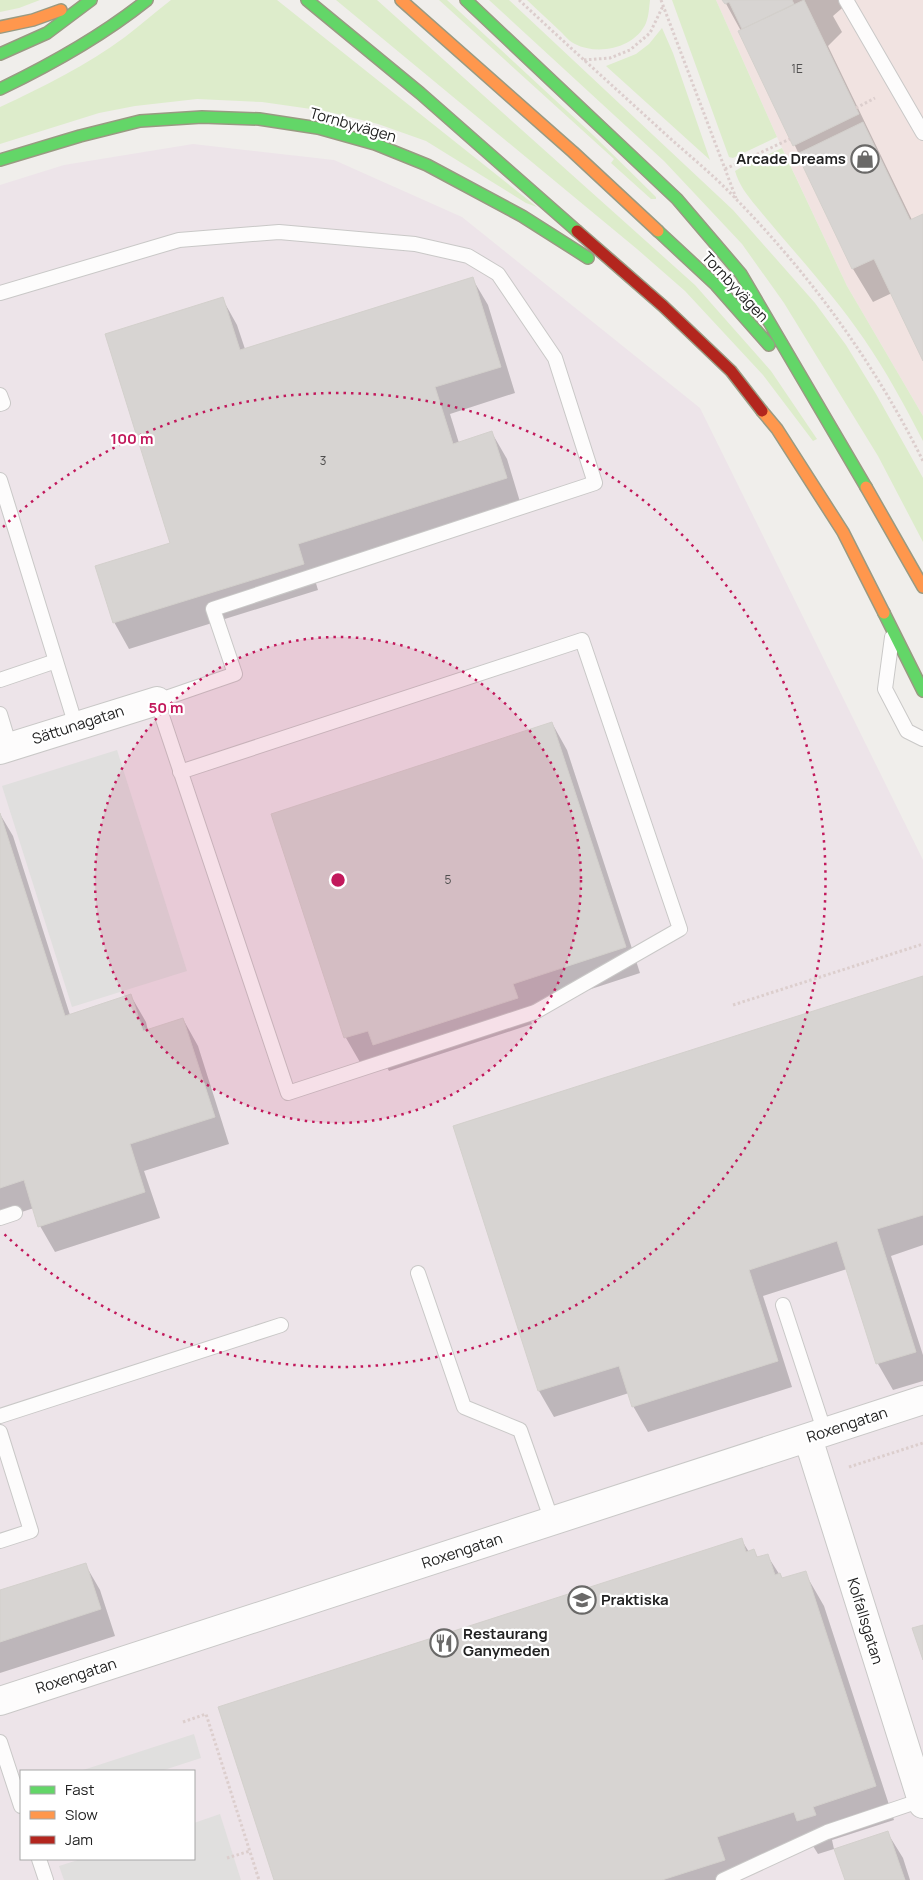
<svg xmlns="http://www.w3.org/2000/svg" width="923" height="1880" font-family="Manrope,sans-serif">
	<rect width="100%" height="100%" fill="#f0eeeb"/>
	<path fill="#f1e3e1" d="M716 0H923V416L847 286 777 137Z"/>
	<path fill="#ede4e9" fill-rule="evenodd" d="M193 144 334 160 462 217 700 408 923 860V1880H0V185L64 165ZM21 1771H194V1859H21Z"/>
	<path fill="#ddeccb" d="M0 0H40L19 8 0 12Z
		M171 0H277L537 207 526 203 426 141 378 124 325 111 262 102 197 99 135 106 99 113 0 144V107C43 87 87 65 125 37 141 25 155 12 171 0Z
		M336 0H377L695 285 771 371 817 439 813 441 763 375 685 291 637 249Z
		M439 0H447L593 135 656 197V199H651L611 163 614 159Z
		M489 0H509L733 210 815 303 846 345 876 394 923 478V542L878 456 784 303 742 244 664 161Z
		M527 0H650C649 8 649 15 646 23 635 48 598 56 575 44 570 42 565 36 561 32 550 21 538 11 527 0Z
		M672 0H716L777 137 733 158 729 157Z
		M662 28 673 53 710 160 606 66 636 54 649 44Z
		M782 148 847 286 923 416V441C905 406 886 371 864 339 832 292 792 250 756 206 747 195 739 185 735 171L740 168Z"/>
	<path fill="#e0dfde" d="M117 750 187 971 72 1007 2 786Z
		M194 1734 201 1758 161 1771H80Z
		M220 1814 241 1880H64L59 1866 81 1859H194V1823Z"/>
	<path fill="#0003" d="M724 0H846L848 3 833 16 842 32 828 46 912 220 923 217V358L892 293 873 302 853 269 741 31Z
		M472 278 488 305 515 393 450 414 459 443 492 433 507 459 521 505 312 570 318 590 129 649 114 622 172 544 222 298 237 325 245 349Z
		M552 723 567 750 640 973 527 1010 532 1024 389 1071 381 1057 361 1064 346 1038 272 814Z
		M0 814 13 836 70 1015 131 996 146 1022 148 1031 183 1019 198 1046 229 1144 144 1171 160 1218 55 1252 40 1226 34 1208 0 1219Z
		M923 978V1245L891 1256 923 1355V1381L893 1390 878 1364 847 1269 763 1296 792 1387 648 1432 633 1406 629 1393 554 1417 539 1391 454 1126Z
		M741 1539 749 1552 754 1551 758 1558 767 1555 783 1580 805 1573 824 1606 894 1820 832 1840 834 1849 818 1854 813 1846 738 1880H275Z
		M85 1564 100 1590 115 1636 0 1673V1592Z
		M887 1832 903 1858 910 1880H846Z"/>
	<path fill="#d7d4d2" stroke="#d3d0cc" d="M722 0H792L794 4 742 29 729 2 725 4Z
		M804 0 859 114 793 146 738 31Z
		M863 122 910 220 923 214V361L874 259 852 269 797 154Z
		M473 277 501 367 435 387 453 444 492 431 507 478 298 544 304 564 113 623 95 566 170 543 105 334 223 297 240 350Z
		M552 722 626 947 513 984 518 998 373 1045 368 1031 344 1038 271 814Z
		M0 813 65 1016 131 994 143 1031 183 1018 215 1117 130 1144 145 1192 38 1227 24 1180 0 1188Z
		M923 976V1215L877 1229 916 1352 876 1364 837 1241 749 1270 778 1361 632 1407 619 1366 538 1391 453 1126Z
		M742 1538 746 1552 754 1549 757 1557 768 1554 775 1575 780 1573 782 1578 806 1571 876 1786 813 1807 816 1815 797 1821 794 1812 717 1837 725 1860 662 1880H274L218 1707Z
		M86 1563 101 1609 0 1642V1590Z
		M923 1625V1660L912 1628Z
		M888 1831 905 1880H845L834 1849Z"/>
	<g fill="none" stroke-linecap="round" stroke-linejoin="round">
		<g stroke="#c9c8c7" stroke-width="16">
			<path id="lane" d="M846 0 923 133
				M0 293 179 240 279 232 415 244 468 256 498 274 555 358 595 483 213 609 235 674 157 701 288 1093 535 1012 680 929 582 640 180 772
				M0 395 3 403 0 404
				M0 480 76 726
				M892 637 885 689 907 731 923 739
				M0 680 56 661
				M0 714 10 747
				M0 1218 15 1213
				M418 1273 464 1407 520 1430 552 1521
				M783 1305 825 1433
				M0 1416 281 1325
				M0 1432 31 1531 0 1541
				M0 1742 21 1806
				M39 1859 46 1880
				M723 1880 827 1832 922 1800"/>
		</g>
		<g stroke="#c9c8c7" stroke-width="30">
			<path id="street" d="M0 750 157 701
				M808 1438 923 1804
				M0 1701 923 1400"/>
		</g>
		<g stroke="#999a82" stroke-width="14">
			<path id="fast" d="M307 0 420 93 577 231
				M466 0 677 199 741 274 866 487
				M0 54 47 33 91 0
				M0 89C52 64 102 36 147 0
				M0 160 80 136 140 121 202 117 259 119 318 128 375 144 427 165 522 216 588 258
				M658 231 716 285 769 345
				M884 613 923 691"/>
		</g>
		<g stroke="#999a82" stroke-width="14">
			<path id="slow" d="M401 0 573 152 658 231
				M0 27 33 20 61 10
				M762 411 777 429 843 532 884 613
				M866 487 923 587"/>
		</g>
		<g stroke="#999a82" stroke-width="14">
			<path id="jam" d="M577 231 663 306 731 371 762 411"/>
		</g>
		<path stroke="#dccecd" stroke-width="3" stroke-dasharray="2.5 2.5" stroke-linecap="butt" d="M519 0C566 44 614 87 662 131 687 154 714 175 737 200 812 277 875 364 923 461
			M661 0 736 198
			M584 60 610 58 630 50 650 33 663 6
			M856 108 875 98
			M725 169 790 139
			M733 1005 923 944
			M849 1467 923 1443
			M183 1722 206 1714 259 1880
			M227 1858 250 1851"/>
		<use href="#lane" stroke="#fdfcfc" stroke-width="14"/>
		<use href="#street" stroke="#fdfcfc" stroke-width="28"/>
		<use href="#fast" stroke="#63d668" stroke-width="11"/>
		<use href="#slow" stroke="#ff974d" stroke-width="11"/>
		<use href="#jam" stroke="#b3261e" stroke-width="11"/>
	</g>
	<circle cx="338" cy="880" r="243" fill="#c2185b" fill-opacity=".12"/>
	<g fill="none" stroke="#c2185b" stroke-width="2.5" stroke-dasharray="2.5 5">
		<circle cx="338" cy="880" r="243"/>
		<path d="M3 527A487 487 0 1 1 3 1233"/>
	</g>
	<defs>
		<g id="shop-ring" transform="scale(1.4375)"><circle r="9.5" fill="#fff" stroke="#6a6968" stroke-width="1.5"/><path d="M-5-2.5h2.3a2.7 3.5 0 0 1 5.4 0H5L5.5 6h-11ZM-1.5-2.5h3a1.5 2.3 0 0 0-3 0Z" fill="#6a6968"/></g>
		<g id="school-ring" transform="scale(1.4375)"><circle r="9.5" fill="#fff" stroke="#6a6968" stroke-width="1.5"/><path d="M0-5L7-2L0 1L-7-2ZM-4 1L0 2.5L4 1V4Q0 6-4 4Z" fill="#6a6968"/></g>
		<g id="restaurant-ring" transform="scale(1.4375)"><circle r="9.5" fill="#fff" stroke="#6a6968" stroke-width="1.5"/><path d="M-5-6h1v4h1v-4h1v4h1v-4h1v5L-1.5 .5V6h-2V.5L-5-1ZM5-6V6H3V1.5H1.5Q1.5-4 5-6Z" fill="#6a6968"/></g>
	</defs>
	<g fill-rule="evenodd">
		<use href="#shop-ring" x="865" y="159"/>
		<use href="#school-ring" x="582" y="1600"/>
		<use href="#restaurant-ring" x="444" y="1643"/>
	</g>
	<g text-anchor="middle" stroke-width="4.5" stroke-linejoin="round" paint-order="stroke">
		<g font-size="12" fill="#4f4e4e">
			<text x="797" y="73">1E</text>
			<text x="323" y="465">3</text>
			<text x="448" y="884">5</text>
		</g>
		<g font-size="15" fill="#222" stroke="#fff">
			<text transform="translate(353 125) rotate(16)" y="5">Tornbyvägen</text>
			<text transform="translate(735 287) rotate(47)" y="5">Tornbyvägen</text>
			<text transform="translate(78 725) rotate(-18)" y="5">Sättunagatan</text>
			<text transform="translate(847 1425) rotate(-18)" y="5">Roxengatan</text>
			<text transform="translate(462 1551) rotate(-18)" y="5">Roxengatan</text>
			<text transform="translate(865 1621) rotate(73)" y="5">Kolfallsgatan</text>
			<text transform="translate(76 1676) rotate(-18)" y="5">Roxengatan</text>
		</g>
		<g font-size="15" font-weight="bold" fill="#222" stroke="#fff" text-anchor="start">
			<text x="846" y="164" text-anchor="end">Arcade Dreams</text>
			<text x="601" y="1605">Praktiska</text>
			<text x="463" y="1639">Restaurang<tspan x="463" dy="17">Ganymeden</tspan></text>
		</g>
	</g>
	<circle cx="338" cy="880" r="8" fill="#c2185b" stroke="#fff" stroke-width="2.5"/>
	<g font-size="15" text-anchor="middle" font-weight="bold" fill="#c2185b" stroke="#fff" stroke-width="4.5" stroke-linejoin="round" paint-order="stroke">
		<text x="132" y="444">100 m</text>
		<text x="166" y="713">50 m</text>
	</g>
	<rect x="20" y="1770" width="175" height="90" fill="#ffffff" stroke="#a7a7a7"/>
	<rect x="30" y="1786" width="25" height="8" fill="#63d668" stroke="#a7a7a7"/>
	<text x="65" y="1795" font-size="15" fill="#222222">Fast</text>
	<rect x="30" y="1811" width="25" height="8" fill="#ff974d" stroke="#a7a7a7"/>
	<text x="65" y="1820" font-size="15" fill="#222222">Slow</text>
	<rect x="30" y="1836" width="25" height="8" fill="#b3261e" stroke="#a7a7a7"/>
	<text x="65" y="1845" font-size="15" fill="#222222">Jam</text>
</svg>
